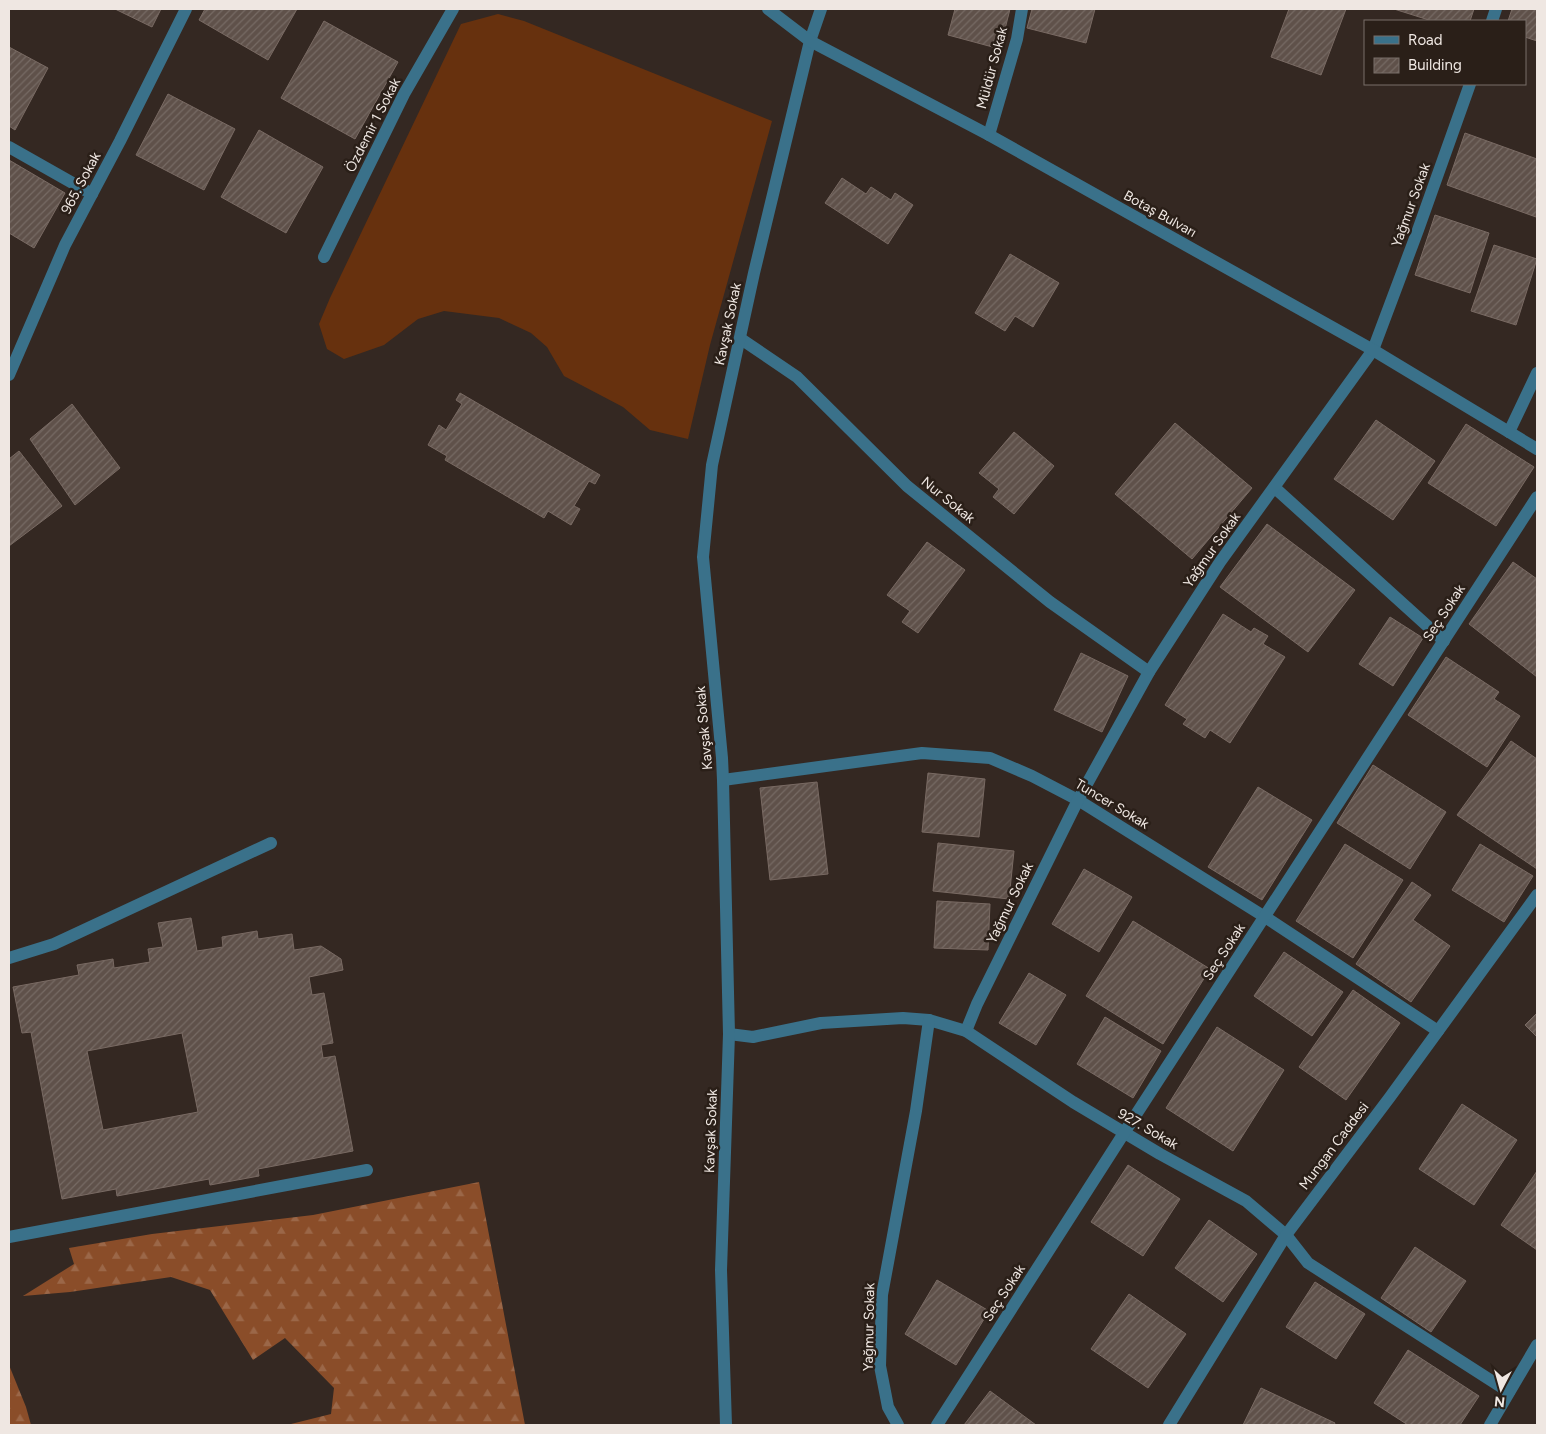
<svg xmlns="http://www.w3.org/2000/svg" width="1546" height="1434" font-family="Figtree,sans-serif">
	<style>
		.forest { fill: url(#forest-firs) }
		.garden { fill: #67310e }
		.building { fill: url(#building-hatch); stroke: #796a63; fill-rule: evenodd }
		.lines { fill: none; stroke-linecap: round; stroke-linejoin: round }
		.service { stroke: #3a718a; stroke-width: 12 }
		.minor { stroke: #3a718a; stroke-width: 12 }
		.tertiary { stroke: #3a718a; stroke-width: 12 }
		.labels { text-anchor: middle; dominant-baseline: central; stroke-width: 5; stroke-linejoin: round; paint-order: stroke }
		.street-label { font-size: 14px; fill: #efe7e2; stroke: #2a1f18 }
	</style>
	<defs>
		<pattern id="forest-firs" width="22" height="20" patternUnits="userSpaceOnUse" patternTransform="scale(1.25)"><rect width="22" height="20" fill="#8a4d29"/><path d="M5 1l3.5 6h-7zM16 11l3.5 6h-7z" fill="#9b6748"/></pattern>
		<pattern id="building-hatch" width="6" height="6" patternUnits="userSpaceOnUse" patternTransform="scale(1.25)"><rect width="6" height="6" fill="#5f514a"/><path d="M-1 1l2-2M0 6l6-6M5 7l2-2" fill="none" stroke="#766a64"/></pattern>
	</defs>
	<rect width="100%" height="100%" fill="#342822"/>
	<g class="forest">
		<polygon points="479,1182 525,1425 287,1425 331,1414 334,1388 285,1338 253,1360 210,1290 171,1277 70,1292 23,1296 74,1264 69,1248 152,1234 313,1215"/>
		<polygon points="9,1365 26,1407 31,1425 9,1425"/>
	</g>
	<polygon class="garden" points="498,14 524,21 772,121 710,345 688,439 650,430 623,407 564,376 547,347 531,333 499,318 444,311 418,319 384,345 344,359 327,349 319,324 330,298 461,24"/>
	<g class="building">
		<polygon points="115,9 161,9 152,27"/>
		<polygon points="205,9 297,9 268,60 199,20"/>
		<polygon points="955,9 1010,9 1000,49 948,35"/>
		<polygon points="1032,9 1095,9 1086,43 1027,28"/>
		<polygon points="1289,9 1346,9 1321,75 1271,57"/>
		<polygon points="1394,9 1474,9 1470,21 1432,21"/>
		<polygon points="1512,9 1537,9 1537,41 1525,37 1525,21 1508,21"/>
		<polygon points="324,21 398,62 355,139 281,98"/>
		<polygon points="9,47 48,68 15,130 9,126"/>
		<polygon points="168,94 235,129 204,190 136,155"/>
		<polygon points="259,130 323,167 286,233 221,197"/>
		<polygon points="1465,133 1537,159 1537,212 1536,217 1447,185"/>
		<polygon points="9,160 65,193 34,248 9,233"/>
		<polygon points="842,178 866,194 871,187 891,200 895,193 913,205 888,244 825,203"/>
		<polygon points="1435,215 1489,233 1470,293 1415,275"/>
		<polygon points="1494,245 1537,259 1516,325 1471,311"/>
		<polygon points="1010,254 1059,283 1033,327 1015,316 1005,331 975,313"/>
		<polygon points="460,393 600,475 595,484 589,481 574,506 580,509 571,525 548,511 544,518 445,460 447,456 428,445 439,425 446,430 462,404 456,400"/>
		<polygon points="72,404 120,468 75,505 30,439"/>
		<polygon points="1376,420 1435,461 1393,520 1334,479"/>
		<polygon points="1175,423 1252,488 1192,559 1115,494"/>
		<polygon points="1466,424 1534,467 1496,526 1428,483"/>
		<polygon points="1014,432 1054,466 1014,514 993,497 999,489 979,473"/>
		<polygon points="19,451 62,506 9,546 9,459"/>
		<polygon points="1267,524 1355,590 1308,652 1220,587"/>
		<polygon points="927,542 965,570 918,633 902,622 910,611 887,595"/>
		<polygon points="1513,562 1537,579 1537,677 1469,624"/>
		<polygon points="1223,614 1251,632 1254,628 1268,636 1263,644 1285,657 1230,743 1210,730 1205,738 1183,724 1187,719 1165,705"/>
		<polygon points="1390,617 1423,638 1393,686 1359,664"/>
		<polygon points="1081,653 1128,676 1102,732 1054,710"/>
		<polygon points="1446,657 1499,692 1494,699 1520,716 1487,767 1408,715"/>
		<polygon points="1511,741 1537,759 1537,869 1457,815"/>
		<polygon points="1373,765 1446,812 1410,869 1337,823"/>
		<polygon points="928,773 985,779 979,837 922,832"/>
		<polygon points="817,782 828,874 770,880 760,788"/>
		<polygon points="1258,787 1312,820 1262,900 1208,867"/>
		<polygon points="938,843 1014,851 1009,899 933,891"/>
		<polygon points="1345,844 1403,880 1353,958 1296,921"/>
		<polygon points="1480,844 1533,876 1504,922 1452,890"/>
		<polygon points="1084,869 1132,897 1099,952 1052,924"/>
		<polygon points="1412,882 1431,895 1413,920 1450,946 1411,1002 1356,964"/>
		<polygon points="937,901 990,904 988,950 934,948"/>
		<path d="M191 918 197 951 223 947 222 937 257 931 258 939 292 934 294 950 321 946 341 959 343 970 309 977 312 995 324 993 333 1043 321 1045 323 1058 335 1056 353 1151 258 1169 259 1176 210 1185 209 1179 117 1196 116 1189 62 1199 31 1032 22 1033 13 987 79 975 77 965 113 959 114 968 150 962 148 949 163 947 158 923ZM182 1033 198 1112 103 1130 87 1051Z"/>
		<polygon points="1133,921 1210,969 1163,1044 1086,996"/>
		<polygon points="1284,952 1343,992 1312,1036 1254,996"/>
		<polygon points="1029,973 1066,995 1036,1045 999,1023"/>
		<polygon points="1353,990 1400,1023 1346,1100 1299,1067"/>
		<polygon points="1537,1013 1537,1037 1525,1025"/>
		<polygon points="1105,1017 1161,1051 1133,1098 1077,1064"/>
		<polygon points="1217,1027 1284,1070 1233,1151 1166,1108"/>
		<polygon points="1462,1104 1517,1140 1474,1205 1419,1169"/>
		<polygon points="1128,1165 1180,1199 1143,1256 1091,1222"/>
		<polygon points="1537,1171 1537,1250 1501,1225"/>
		<polygon points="1209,1220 1257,1254 1223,1302 1175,1268"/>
		<polygon points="1415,1247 1466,1281 1431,1332 1381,1298"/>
		<polygon points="937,1280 989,1311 956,1365 905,1334"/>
		<polygon points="1315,1282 1365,1314 1336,1359 1286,1327"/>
		<polygon points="1129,1294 1186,1334 1148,1388 1091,1349"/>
		<polygon points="1408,1350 1479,1396 1460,1425 1408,1425 1374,1403"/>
		<polygon points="1261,1388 1335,1423 1334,1425 1243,1425"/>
		<polygon points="990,1391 1036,1425 964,1425"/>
	</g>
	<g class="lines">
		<g class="service">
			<polyline points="9,958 54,944 271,843"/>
			<polyline points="9,1237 367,1170"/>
		</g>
		<g class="minor">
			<polyline points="1492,21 1496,9"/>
			<polyline points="989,135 1017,39 1022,9"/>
			<polyline points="9,147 92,194"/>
			<polyline points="324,257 404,94 453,9"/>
			<polyline points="741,339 797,377 907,486 1050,602 1149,672"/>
			<polyline points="9,375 65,245 120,141 186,9"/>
			<polyline points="1509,432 1537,373"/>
			<polyline points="1275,488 1444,641"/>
			<polyline points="723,780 922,753 990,758 1032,776 1078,800 1265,917 1438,1031"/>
			<polyline points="966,1031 977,1004 1078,800 1149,672 1220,562 1373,350 1418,230 1470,84"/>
			<polyline points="729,1034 753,1037 821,1023 903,1018 929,1020 966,1031 1073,1102 1160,1154 1246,1201 1286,1235 1308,1263 1509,1392"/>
			<polyline points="726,1425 721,1270 729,1034 723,780 722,758 703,557 712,465 754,273 810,41 821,9"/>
			<polyline points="898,1425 888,1407 880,1366 882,1295 916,1111 929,1020"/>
			<polyline points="937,1425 1124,1133 1537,497"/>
		</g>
		<g class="tertiary">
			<polyline points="768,9 810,41 989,135 1373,350 1537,449"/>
			<polyline points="1169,1425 1286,1235 1390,1097 1537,895"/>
			<polyline points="1490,1425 1537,1345"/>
		</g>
	</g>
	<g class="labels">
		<g class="street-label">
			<text transform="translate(992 68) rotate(-75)">Müldür Sokak</text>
			<text transform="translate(373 125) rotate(-63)">Özdemir 1 Sokak</text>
			<text transform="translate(81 183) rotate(-62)">965. Sokak</text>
			<text transform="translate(1411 205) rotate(-70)">Yağmur Sokak</text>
			<text transform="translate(1160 214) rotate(29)">Botaş Bulvarı</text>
			<text transform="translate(728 324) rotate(-78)">Kavşak Sokak</text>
			<text transform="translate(948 500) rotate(39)">Nur Sokak</text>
			<text transform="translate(1212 550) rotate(-55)">Yağmur Sokak</text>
			<text transform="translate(1444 613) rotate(-57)">Seç Sokak</text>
			<text transform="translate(704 728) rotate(-95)">Kavşak Sokak</text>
			<text transform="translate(1112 804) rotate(31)">Tuncer Sokak</text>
			<text transform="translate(1010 903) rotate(-64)">Yağmur Sokak</text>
			<text transform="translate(1224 952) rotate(-57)">Seç Sokak</text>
			<text transform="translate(1148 1129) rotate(30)">927. Sokak</text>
			<text transform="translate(711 1131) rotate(-88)">Kavşak Sokak</text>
			<text transform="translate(1334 1146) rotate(-53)">Mungan Caddesi</text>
			<text transform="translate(1004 1293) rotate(-57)">Seç Sokak</text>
			<text transform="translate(869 1327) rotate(-89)">Yağmur Sokak</text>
		</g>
	</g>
	<rect width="1546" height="1434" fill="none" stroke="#efe7e2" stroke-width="20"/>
	<rect x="1364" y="20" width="162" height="65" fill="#2a1f18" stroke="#796f69"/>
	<rect x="1374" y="36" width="25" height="8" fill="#3a718a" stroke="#796f69"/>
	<text x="1408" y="45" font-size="15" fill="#efe7e2">Road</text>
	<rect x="1374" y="58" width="25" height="15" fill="url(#building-hatch)" stroke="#796f69"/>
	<text x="1408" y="70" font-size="15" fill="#efe7e2">Building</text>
	<g transform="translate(1501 1389) rotate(186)" stroke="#2a1f18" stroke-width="4" paint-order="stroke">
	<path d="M0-4L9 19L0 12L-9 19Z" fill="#efe7e2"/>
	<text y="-8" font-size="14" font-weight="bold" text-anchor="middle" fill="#efe7e2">N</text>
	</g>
</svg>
